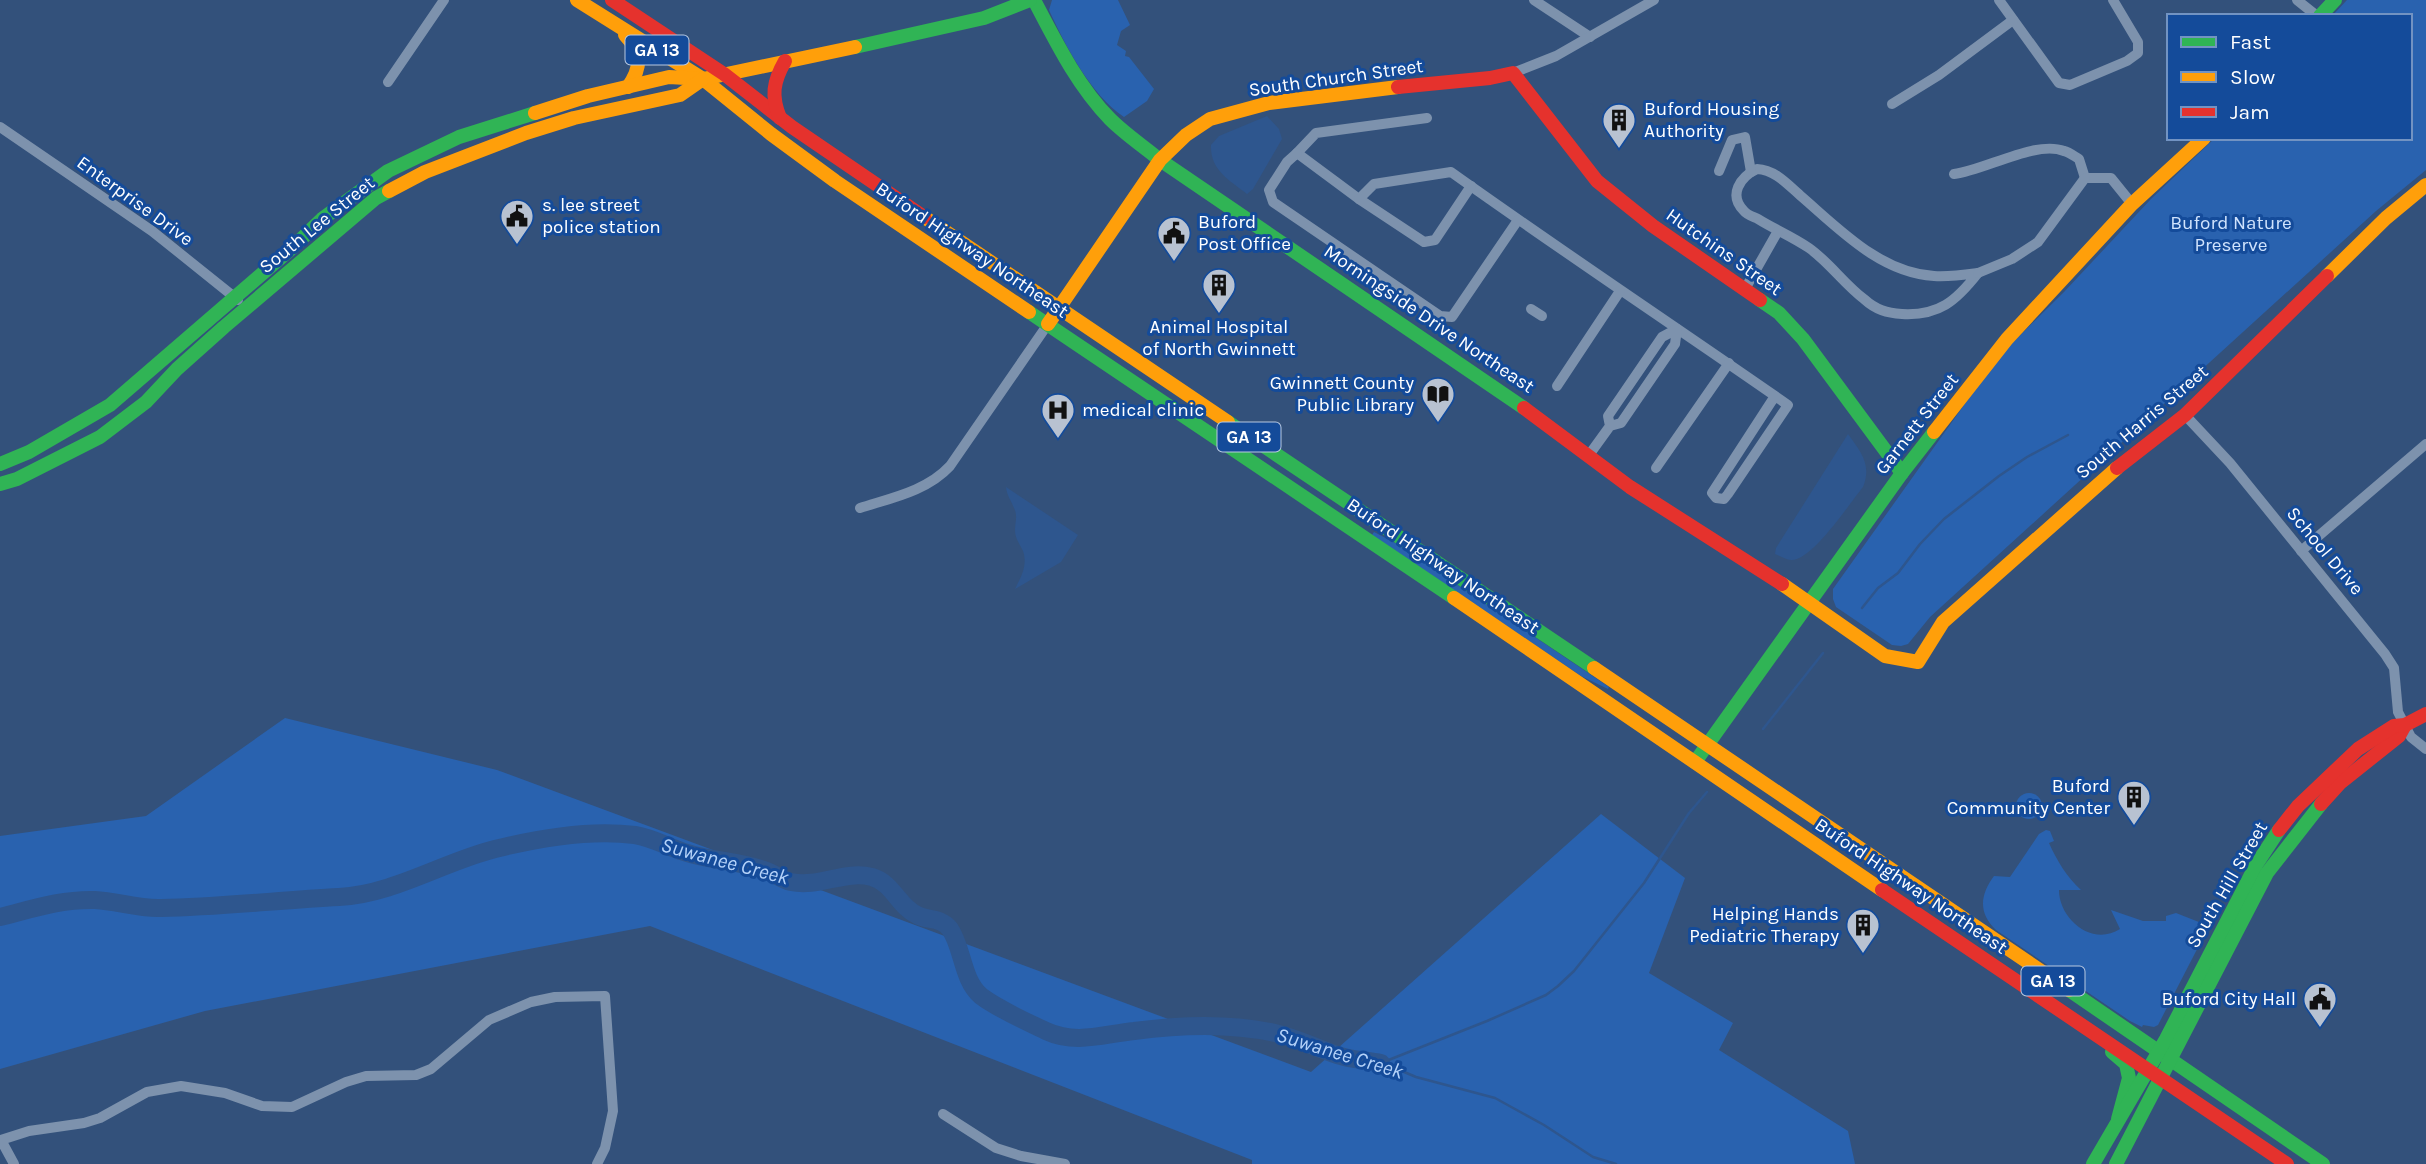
<svg xmlns="http://www.w3.org/2000/svg" width="2426" height="1164" font-family="Karla,sans-serif">
	<style>
		.green { fill: #2962af }
		.water { fill: #2e568e }
		.lines { fill: none; stroke-linecap: round; stroke-linejoin: round }
		.stream { stroke: #2e568e; stroke-width: 2.5 }
		.river { stroke: #2e568e; stroke-width: 18 }
		.street { stroke: #7d92ad; stroke-width: 10 }
		.fast { stroke: #30b455; stroke-width: 14 }
		.slow { stroke: #ff9f0a; stroke-width: 14 }
		.jam { stroke: #e5322d; stroke-width: 14 }
		.labels { text-anchor: middle; dominant-baseline: central; stroke-width: 6; stroke-linejoin: round; paint-order: stroke }
		.shield { fill: #144b9a; stroke: #b8c9e1; stroke-width: 2 }
		.shield-label { font-size: 18px; font-weight: bold; fill: #fff }
		.street-label { font-size: 19px; fill: #fff; stroke: #144b9a }
		.poi-label { font-size: 19px; fill: #fff; stroke: #144b9a; text-anchor: start }
		.park-label { font-size: 19px; fill: #d0e3fd; stroke: #144b9a }
		.water-label { font-size: 21px; font-style: italic; fill: #b4d2f9; stroke: #144b9a }
	</style>
	<rect width="100%" height="100%" fill="#33517b"/>
	<g class="green">
		<path d="M1052 0H1118L1130 25 1121 31 1117 45 1126 51 1125 56 1129 57 1154 89 1147 101 1124 117C1091 95 1065 45 1049 10Z"/>
		<polygon points="2347,0 2426,0 2426,170 2376,211 1930,617 1908,644 1901,646 1892,645 1836,607 1833,599 1833,589 1999,356 2064,292 2151,199 2215,138 2410,138 2410,16 2332,16"/>
		<polygon points="1374,532 1397,544 1609,687 1608,689 1581,676 1372,535"/>
		<polygon points="285,718 497,770 1311,1072 1601,814 1685,878 1649,973 1733,1023 1719,1050 1848,1131 1855,1164 1252,1164 1252,1160 650,926 205,1011 0,1069 0,836 146,816"/>
		<circle cx="2029" cy="806" r="13"/>
		<path d="M2046 830 2050 831 2054 841 2049 843C2057 861 2067 877 2081 890H2059C2059 919 2092 947 2120 929L2111 910 2143 921H2166V916L2176 913 2209 926 2158 1025 2154 1027 2143 1025 2142 1027 2130 1021 1996 930C1978 913 1980 895 1994 876L2010 877 2039 834Z"/>
	</g>
	<g class="water">
		<path d="M1267 116 1279 129 1282 139 1253 189 1247 194C1229 180 1210 170 1211 145L1219 136Z"/>
		<path d="M1848 434C1861 452 1872 465 1863 487 1849 504 1812 561 1791 560 1786 560 1780 556 1775 554L1776 548Z"/>
		<path d="M1006 487 1078 535 1061 562 1015 589C1021 577 1028 565 1023 551 1020 544 1015 539 1015 530 1015 522 1018 516 1014 508 1011 500 1007 496 1006 487Z"/>
	</g>
	<g class="lines">
		<g class="stream">
			<polyline points="1862,608 1878,588 1898,573 1920,544 1944,519 1999,476 2027,457 2068,435"/>
			<polyline points="1763,729 1823,653"/>
			<polyline points="1381,1063 1487,1021 1546,995 1558,986 1574,971 1644,883 1689,813 1707,792"/>
			<polyline points="1383,1063 1416,1077 1495,1098 1544,1125 1593,1157 1616,1164"/>
		</g>
		<path class="river" d="M0 917C32 909 61 899 95 900 117 901 138 909 161 908 220 907 280 900 339 897 394 894 443 862 495 849 539 838 590 829 635 835 653 838 668 847 684 852 710 861 739 861 764 870 774 873 782 880 791 882 819 888 844 870 872 877 893 883 898 906 917 915 928 921 941 917 950 929 963 948 962 980 981 996 998 1009 1027 1022 1046 1031 1076 1045 1104 1034 1134 1031 1179 1025 1230 1023 1275 1033 1297 1038 1316 1048 1337 1055 1351 1060 1367 1060 1381 1063"/>
		<g class="street">
			<polyline points="1534,0 1590,37"/>
			<polyline points="1999,0 2059,83 2070,85 2127,61 2138,53 2138,42 2113,0"/>
			<polyline points="2297,0 2317,16"/>
			<polyline points="1513,73 1556,56 1654,0"/>
			<polyline points="388,82 444,0"/>
			<polyline points="1892,104 1939,75 2013,20"/>
			<path d="M1427 118 1316 133 1297 153 1359 199 1374 184 1451 172C1563 252 1676 327 1788 405L1728 494 1724 499 1716 498 1712 493 1775 396"/>
			<polyline points="0,127 152,231 238,300"/>
			<polyline points="1297,153 1287,162 1269,190 1273,202 1440,316 1452,317 1518,220"/>
			<path d="M1757 169C1776 170 1788 185 1802 197 1840 230 1881 273 1934 276 1949 277 1963 275 1978 273 1956 301 1939 316 1902 314 1887 313 1876 310 1864 299 1844 284 1830 263 1809 248 1793 237 1774 229 1758 219 1754 217 1747 215 1744 211 1728 195 1740 177 1757 169Z"/>
			<polyline points="1719,171 1732,140 1745,137 1751,172"/>
			<path d="M1954 174C1985 170 2036 140 2064 151 2069 152 2074 156 2079 159L2085 178H2111L2132 204"/>
			<polyline points="1359,199 1424,242 1435,240 1471,186"/>
			<polyline points="1978,273 2012,259 2038,242 2085,178"/>
			<polyline points="1745,289 1778,231"/>
			<polyline points="1531,309 1542,316"/>
			<polyline points="1557,386 1620,291"/>
			<polyline points="2185,415 2230,463 2385,654 2394,668 2398,712 2411,737 2426,749"/>
			<polyline points="1589,455 1610,426 1621,423 1675,344 1677,329 1662,337 1608,416 1610,426"/>
			<polyline points="1656,468 1729,363"/>
			<path d="M860 508C891 498 927 491 950 466L1048 324"/>
			<polyline points="2301,551 2426,444"/>
			<polyline points="943,1114 996,1148 1021,1156 1065,1164"/>
			<polyline points="14,1164 1,1140 29,1131 84,1123 100,1118 147,1092 181,1086 225,1093 262,1106 292,1107 346,1082 366,1076 416,1075 431,1069 489,1020 531,1002 555,997 605,996 613,1111 605,1148 597,1164"/>
		</g>
		<g class="fast">
			<path d="M1034 0C1056 42 1077 85 1110 119 1125 134 1143 146 1160 160L1524 408"/>
			<polyline points="2320,16 2335,0"/>
			<polyline points="855,47 984,18 1030,0"/>
			<polyline points="1760,300 1779,313 1803,339 1902,473"/>
			<polyline points="1029,312 1454,598"/>
			<polyline points="1228,422 1594,668"/>
			<polyline points="0,464 29,452 110,405 292,248 322,219 388,171 459,137 535,113"/>
			<polyline points="0,484 17,479 100,437 146,402 177,369 224,327 376,198 389,191"/>
			<polyline points="1695,762 1902,473 1934,432"/>
			<polyline points="2069,990 2323,1164"/>
			<polyline points="2112,1052 2126,1064 2129,1078 2118,1119"/>
			<polyline points="2093,1164 2166,1039 2256,865 2279,830"/>
			<polyline points="2116,1164 2267,873 2321,804"/>
		</g>
		<g class="slow">
			<polyline points="577,0 703,79 771,134 835,181 1029,312"/>
			<path d="M625 35C642 53 642 67 628 87"/>
			<polyline points="535,113 588,96 669,77 703,79 855,47"/>
			<polyline points="389,191 425,172 526,133 574,118 680,95 703,79"/>
			<polyline points="924,217 1228,422"/>
			<polyline points="2327,276 2386,218 2426,185"/>
			<polyline points="1048,324 1160,160 1186,135 1210,119 1269,103 1398,87"/>
			<polyline points="1934,432 2007,339 2132,204 2204,138"/>
			<polyline points="1782,584 1885,656 1918,662 1943,622 2117,468"/>
			<polyline points="1454,598 1882,890"/>
			<polyline points="1594,668 2069,990"/>
		</g>
		<g class="jam">
			<polyline points="612,0 724,74 792,127 924,217"/>
			<polyline points="1398,87 1490,78 1513,73 1597,181 1653,226 1760,300"/>
			<path d="M780 118C771 96 773 82 785 61"/>
			<polyline points="1524,408 1630,487 1782,584"/>
			<polyline points="2117,468 2185,415 2327,276"/>
			<polyline points="2321,804 2340,783 2399,736 2405,725"/>
			<polyline points="2279,830 2298,806 2358,749 2394,726 2405,725 2426,714"/>
			<polyline points="1882,890 2287,1164"/>
		</g>
	</g>
	<defs>
		<symbol id="building-pin" viewBox="-11 -11 22 30"><path d="M0 17L-7.5 6A9.5 9.5 0 1 1 7.5 6Z" fill="#b8c2d1" stroke="#144b9a"/><path d="M-4-6H4V6H1V3H-1V6H-4ZM-2.5-4.3h1.7v1.8h-1.7ZM.8-4.3h1.7v1.8H.8ZM-2.5-1h1.7V.8h-1.7ZM.8-1h1.7V.8H.8Z" fill="#111"/></symbol>
		<symbol id="civic-pin" viewBox="-11 -11 22 30"><path d="M0 17L-7.5 6A9.5 9.5 0 1 1 7.5 6Z" fill="#b8c2d1" stroke="#144b9a"/><path d="M-.6-6.5H3V-4.5H.6V-3L4-1V1h2V6H-6V1h2V-1L-.6-3ZM-1.2 2.5V6h2.4V2.5Z" fill="#111"/></symbol>
		<symbol id="library-pin" viewBox="-11 -11 22 30"><path d="M0 17L-7.5 6A9.5 9.5 0 1 1 7.5 6Z" fill="#b8c2d1" stroke="#144b9a"/><path d="M-6-4Q-3-5.5-.7-3.5V5Q-3 3-6 4ZM6-4Q3-5.5 .7-3.5V5Q3 3 6 4Z" fill="#111"/></symbol>
		<symbol id="hospital-pin" viewBox="-11 -11 22 30"><path d="M0 17L-7.5 6A9.5 9.5 0 1 1 7.5 6Z" fill="#b8c2d1" stroke="#144b9a"/><path d="M-5-5h3v3.5h4V-5h3V5h-3V1.5h-4V5h-3Z" fill="#111"/></symbol>
	</defs>
	<g fill-rule="evenodd">
		<use href="#building-pin" x="1600" y="101" width="38" height="52"/>
		<use href="#civic-pin" x="498" y="197" width="38" height="52"/>
		<use href="#civic-pin" x="1155" y="214" width="38" height="52"/>
		<use href="#building-pin" x="1200" y="266" width="38" height="52"/>
		<use href="#library-pin" x="1419" y="375" width="38" height="52"/>
		<use href="#hospital-pin" x="1039" y="391" width="38" height="52"/>
		<use href="#building-pin" x="2115" y="778" width="38" height="52"/>
		<use href="#building-pin" x="1844" y="906" width="38" height="52"/>
		<use href="#civic-pin" x="2301" y="980" width="38" height="52"/>
	</g>
	<g class="labels">
		<g class="shield">
			<rect x="625.5" y="35.5" width="63" height="29" rx="5"/>
			<rect x="1217.5" y="422.5" width="63" height="29" rx="5"/>
			<rect x="2021.5" y="966.5" width="63" height="29" rx="5"/>
		</g>
		<g class="shield-label">
			<text x="657" y="50">GA 13</text>
			<text x="1249" y="437">GA 13</text>
			<text x="2053" y="981">GA 13</text>
		</g>
		<g class="street-label">
			<text transform="translate(1336 78) rotate(-8)">South Church Street</text>
			<text transform="translate(135 201) rotate(36)">Enterprise Drive</text>
			<text transform="translate(317 225) rotate(-39)">South Lee Street</text>
			<text transform="translate(972 250) rotate(34)">Buford Highway Northeast</text>
			<text transform="translate(1724 252) rotate(35)">Hutchins Street</text>
			<text transform="translate(1429 319) rotate(34)">Morningside Drive Northeast</text>
			<text transform="translate(2142 422) rotate(-40)">South Harris Street</text>
			<text transform="translate(1917 424) rotate(-52)">Garnett Street</text>
			<text transform="translate(2325 551) rotate(50)">School Drive</text>
			<text transform="translate(1443 566) rotate(34)">Buford Highway Northeast</text>
			<text transform="translate(2227 885) rotate(-60)">South Hill Street</text>
			<text transform="translate(1911 886) rotate(34)">Buford Highway Northeast</text>
		</g>
		<g class="poi-label">
			<text x="1644" y="109">Buford Housing<tspan x="1644" dy="22">Authority</tspan></text>
			<text x="542" y="205">s. lee street<tspan x="542" dy="22">police station</tspan></text>
			<text x="1198" y="222">Buford<tspan x="1198" dy="22">Post Office</tspan></text>
			<text x="1219" y="327" text-anchor="middle">Animal Hospital<tspan x="1219" dy="22">of North Gwinnett</tspan></text>
			<text x="1414" y="383" text-anchor="end">Gwinnett County<tspan x="1414" dy="22">Public Library</tspan></text>
			<text x="1082" y="410">medical clinic</text>
			<text x="2110" y="786" text-anchor="end">Buford<tspan x="2110" dy="22">Community Center</tspan></text>
			<text x="1839" y="914" text-anchor="end">Helping Hands<tspan x="1839" dy="22">Pediatric Therapy</tspan></text>
			<text x="2296" y="999" text-anchor="end">Buford City Hall</text>
		</g>
		<g class="park-label">
			<text x="2231" y="223">Buford Nature<tspan x="2231" dy="22">Preserve</tspan></text>
		</g>
		<g class="water-label">
			<text transform="translate(725 861) rotate(15)">Suwanee Creek</text>
			<text transform="translate(1340 1053) rotate(17)">Suwanee Creek</text>
		</g>
	</g>
	<rect x="2167" y="14" width="245" height="126" fill="#144b9a" stroke="#7293c2" stroke-width="2"/>
	<rect x="2181" y="37" width="35" height="10" fill="#30b455" stroke="#7293c2" stroke-width="2"/>
	<text x="2230" y="49" font-size="21" fill="#ffffff">Fast</text>
	<rect x="2181" y="72" width="35" height="10" fill="#ff9f0a" stroke="#7293c2" stroke-width="2"/>
	<text x="2230" y="84" font-size="21" fill="#ffffff">Slow</text>
	<rect x="2181" y="107" width="35" height="10" fill="#e5322d" stroke="#7293c2" stroke-width="2"/>
	<text x="2230" y="119" font-size="21" fill="#ffffff">Jam</text>
</svg>
